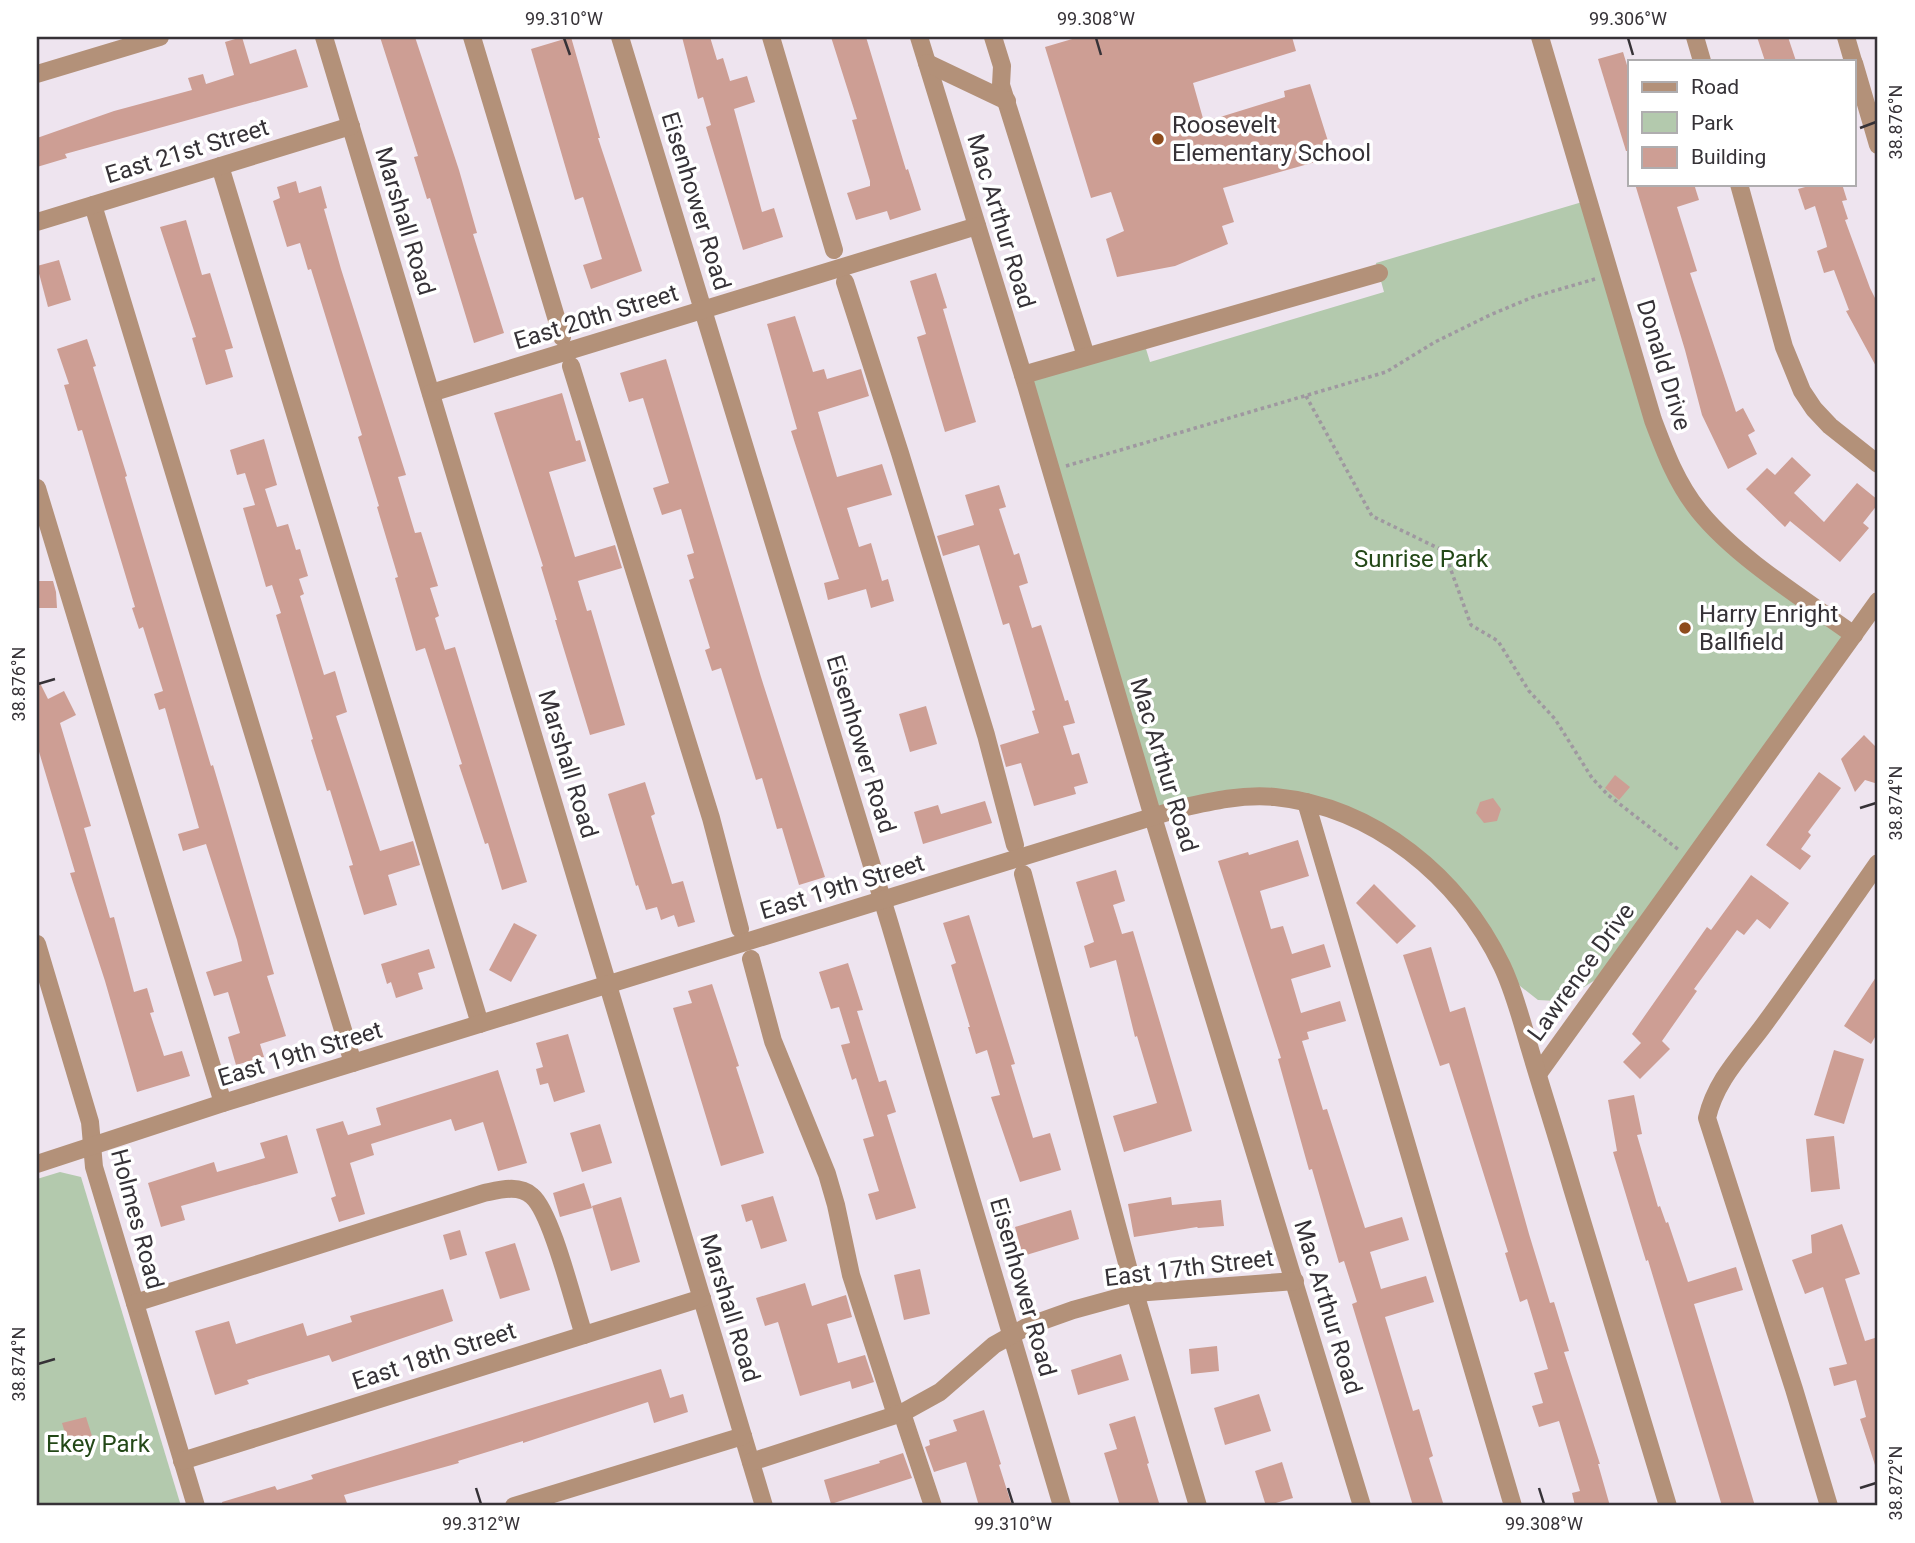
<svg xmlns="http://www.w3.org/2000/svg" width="1915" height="1543" font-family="Roboto,sans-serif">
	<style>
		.green { fill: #b3c9ad }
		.building { fill: #cd9e94 }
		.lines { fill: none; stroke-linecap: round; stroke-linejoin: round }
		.path { stroke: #9f98a0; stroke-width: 3.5; stroke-dasharray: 3.5 3.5; stroke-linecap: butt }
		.minor { stroke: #b39179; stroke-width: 18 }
		.ticks { fill: none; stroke: #363237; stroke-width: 2.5 }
		.poi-dot { fill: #8e4b1c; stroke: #fff; stroke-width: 2.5 }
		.labels { text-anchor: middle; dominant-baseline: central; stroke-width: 7; stroke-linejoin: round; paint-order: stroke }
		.poi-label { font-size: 24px; fill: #363237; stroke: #fff; text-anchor: start }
		.street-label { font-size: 24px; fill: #363237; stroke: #fff }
		.park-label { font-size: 24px; fill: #234817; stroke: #fff }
		.neatline { fill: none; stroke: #363237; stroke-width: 2.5 }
		.ticks-label { font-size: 18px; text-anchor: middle; fill: #363237 }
	</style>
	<rect width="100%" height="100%" fill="#eee4ef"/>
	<g class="green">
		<polygon points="1589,200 1653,420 1699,511 1854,635 1595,980 1567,998 1556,1001 1538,1000 1520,986 1465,907 1370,825 1274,797 1153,817 1023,375 1143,339 1150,362 1384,292 1376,263"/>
		<polygon points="60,1172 81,1177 181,1506 37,1506 37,1179"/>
	</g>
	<g class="building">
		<polygon points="242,37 250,64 296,49 308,87 65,154 67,158 37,167 37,138 114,111 192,90 188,78 203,74 206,84 234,75 225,42"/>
		<polygon points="380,37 415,37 459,170 477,233 473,234 504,333 474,343 430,198 427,199 414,157 418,156"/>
		<polygon points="571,37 600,138 598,138 642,271 591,289 583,265 602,259 583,197 575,200 531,49"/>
		<polygon points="682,37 710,37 717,60 723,58 730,81 747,76 755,102 734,109 762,212 774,208 783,237 743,250 706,127 711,125 703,97 698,99"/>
		<polygon points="831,37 866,37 906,170 908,169 921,210 890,220 887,211 856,220 847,193 870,186 870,181 852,120 857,119"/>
		<polygon points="1079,37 1292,37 1296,51 1193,83 1204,122 1285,97 1284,91 1310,84 1333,157 1223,188 1234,222 1222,226 1228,244 1175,266 1117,277 1106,239 1124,231 1111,192 1091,198 1045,47"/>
		<polygon points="1757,37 1788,37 1796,61 1765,61"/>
		<polygon points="1623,52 1630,75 1630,151 1626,151 1598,59"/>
		<polygon points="296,181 299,193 321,186 327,208 324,209 341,269 406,475 398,477 415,533 421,532 438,586 430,588 439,616 435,618 445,650 455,647 527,882 502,890 488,843 485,844 470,798 459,765 462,764 425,648 416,651 395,578 398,577 377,507 379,506 358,437 362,435 311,269 308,270 300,243 287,247 273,201 280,198 277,187"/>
		<polygon points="1635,184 1694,184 1699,200 1677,207 1697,271 1690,273 1736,412 1743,408 1755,431 1748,435 1757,454 1728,469 1702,415 1685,350"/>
		<polygon points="1816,184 1842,184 1847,200 1842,201 1848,219 1845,220 1870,288 1878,304 1878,370 1846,311 1849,310 1834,270 1824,273 1817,251 1827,247 1826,242 1815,206 1805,210 1798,189"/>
		<polygon points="186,220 202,275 210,273 233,348 225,350 233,377 206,385 192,338 196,337 160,227"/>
		<polygon points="59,260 71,300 48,307 37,266"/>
		<polygon points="936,273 947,308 943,309 976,422 945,432 917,337 926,334 910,281"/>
		<polygon points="795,316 813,372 824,369 827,379 861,369 869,396 818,412 837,477 882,464 892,495 847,508 859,547 871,543 882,581 888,579 894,601 871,608 866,589 828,600 824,583 839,579 791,431 797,429 767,324"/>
		<polygon points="87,339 96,366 93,367 127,476 125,477 211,766 213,765 226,809 274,974 267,976 286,1036 260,1044 264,1057 236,1065 228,1037 240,1033 228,992 214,996 206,972 242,961 237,940 206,844 183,851 178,834 199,828 165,708 159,710 154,694 163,691 143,627 139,629 132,608 135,607 102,497 82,430 78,431 64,385 69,384 57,349"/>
		<polygon points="666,359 761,677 825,877 799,885 782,828 777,829 762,778 756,780 721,668 712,671 705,650 710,648 689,580 694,578 687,555 694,553 681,509 662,515 653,488 669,483 643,398 629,402 620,373"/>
		<polygon points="562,393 576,441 580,440 586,461 549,472 575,557 615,545 622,568 578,581 587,611 591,610 625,725 590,735 555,620 557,620 541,567 543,566 494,413"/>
		<polygon points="264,439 277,485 265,489 277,527 288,524 296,550 300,549 308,576 299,579 304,594 300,596 324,675 335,671 347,712 336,716 380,851 413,841 420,865 388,875 397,905 364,915 349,866 353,865 330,790 327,791 311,740 313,739 276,615 281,613 272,585 266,587 243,508 255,505 245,473 237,475 230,450"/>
		<polygon points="1792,457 1811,475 1794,493 1824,522 1857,483 1878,500 1878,504 1863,523 1869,528 1840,562 1790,521 1785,527 1746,489 1767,468 1775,475"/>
		<polygon points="999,485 1006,507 999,509 1014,555 1019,553 1028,583 1019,586 1032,628 1041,625 1065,701 1068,700 1075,723 1063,726 1072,755 1079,753 1088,783 1074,787 1076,794 1034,806 1021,763 1006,767 1000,745 1039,733 1032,711 1035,710 1009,623 1003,625 979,545 943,556 937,536 974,525 965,495"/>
		<polygon points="37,581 53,581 56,592 57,608 37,608"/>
		<polygon points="37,677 48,699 64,691 76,715 60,723 91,826 84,828 110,918 114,917 134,992 147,988 154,1012 150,1013 164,1056 182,1051 190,1076 137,1092 105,981 70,873 75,872 37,745"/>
		<polygon points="926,706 937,744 910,752 899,714"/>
		<polygon points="1864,735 1878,749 1878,784 1865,780 1855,792 1841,759"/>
		<polygon points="1819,772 1841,788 1808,832 1811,835 1801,849 1811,856 1800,870 1766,845"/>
		<polygon points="1615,775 1630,787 1619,800 1605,788"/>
		<polygon points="645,782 655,814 651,816 672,884 683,881 695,922 678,927 674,915 661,920 657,907 646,910 638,885 636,886 608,794"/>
		<polygon points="1493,798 1501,809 1497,821 1484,823 1476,813 1480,802"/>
		<polygon points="985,801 992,823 923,844 914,812 938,805 941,814"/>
		<polygon points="1298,840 1309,876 1260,891 1271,929 1283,926 1292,954 1324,944 1331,967 1291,979 1301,1013 1340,1001 1346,1021 1307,1032 1309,1039 1302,1041 1323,1110 1327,1109 1365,1228 1402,1217 1409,1240 1370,1252 1381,1289 1426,1276 1434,1302 1385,1317 1413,1411 1419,1409 1433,1456 1429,1458 1444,1506 1413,1506 1352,1304 1357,1302 1344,1261 1339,1263 1312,1169 1309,1170 1278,1059 1281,1058 1218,861 1248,852 1249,855"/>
		<polygon points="1116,870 1125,901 1113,905 1122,934 1133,931 1192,1131 1124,1152 1113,1116 1157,1103 1137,1036 1135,1037 1116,960 1090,968 1084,946 1094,942 1076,882"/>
		<polygon points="1751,875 1789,903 1770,929 1757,919 1744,935 1737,930 1694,989 1697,991 1662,1041 1670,1049 1640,1079 1623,1062 1641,1043 1632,1034 1707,927 1711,930"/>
		<polygon points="1374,884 1416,926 1397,944 1356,903"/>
		<polygon points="969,915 1015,1064 1011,1065 1033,1138 1050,1133 1061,1170 1020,1182 991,1097 1000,1095 987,1050 976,1054 968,1027 970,1027 951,965 956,963 943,923"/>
		<polygon points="514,923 537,935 511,982 489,970"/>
		<polygon points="1431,947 1450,1012 1465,1007 1529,1234 1550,1303 1554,1302 1569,1351 1564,1352 1600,1464 1598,1464 1610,1506 1575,1506 1572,1493 1580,1491 1559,1421 1539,1427 1532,1406 1543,1403 1534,1373 1548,1369 1527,1299 1520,1302 1505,1253 1508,1252 1449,1063 1440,1066 1403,955"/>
		<polygon points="429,949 435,968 418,973 423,989 396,998 391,982 387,984 381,964"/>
		<polygon points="848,963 863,1010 857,1011 879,1082 886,1080 896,1112 887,1115 916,1208 876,1220 868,1194 879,1191 863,1139 874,1136 856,1078 852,1080 841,1045 850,1043 839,1007 831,1009 819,972"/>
		<polygon points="1878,974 1878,1032 1871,1044 1844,1026"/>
		<polygon points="712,984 739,1066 736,1067 764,1153 721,1166 673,1008 692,1003 688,991"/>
		<polygon points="568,1034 585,1092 554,1102 548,1083 540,1085 536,1069 543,1067 536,1043"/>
		<polygon points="1834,1050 1864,1059 1844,1124 1814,1115"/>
		<polygon points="498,1070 527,1163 498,1171 483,1122 455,1131 451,1119 371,1144 374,1155 350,1163 365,1214 339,1222 331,1198 336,1196 316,1129 343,1121 348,1135 381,1125 376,1108"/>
		<polygon points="1634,1095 1642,1134 1637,1135 1658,1207 1660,1206 1666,1223 1668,1222 1688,1282 1736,1267 1743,1290 1694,1304 1755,1506 1722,1506 1648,1260 1646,1261 1632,1215 1613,1152 1617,1151 1608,1100"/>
		<polygon points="600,1124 612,1163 582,1172 570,1133"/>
		<polygon points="287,1135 298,1173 181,1206 185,1220 161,1227 148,1183 214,1162 217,1172 265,1158 260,1143"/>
		<polygon points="1834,1136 1840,1189 1811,1192 1806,1139"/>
		<polygon points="584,1183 592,1208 560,1217 553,1193"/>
		<polygon points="773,1196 787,1241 761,1249 752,1220 746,1222 741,1205"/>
		<polygon points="621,1197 640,1262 611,1271 592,1206"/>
		<polygon points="1171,1197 1172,1205 1221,1200 1224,1226 1198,1228 1197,1227 1134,1237 1128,1204"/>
		<polygon points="1071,1210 1079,1239 1023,1256 1015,1227"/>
		<polygon points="1842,1224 1860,1274 1845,1279 1865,1341 1878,1337 1878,1465 1875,1465 1860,1419 1866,1417 1856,1380 1834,1386 1829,1368 1847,1364 1823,1287 1805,1294 1792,1260 1812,1253 1811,1235"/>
		<polygon points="460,1230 467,1255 450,1260 443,1235"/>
		<polygon points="515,1243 530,1290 500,1299 485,1252"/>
		<polygon points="920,1269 930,1314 904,1320 894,1275"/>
		<polygon points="805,1283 812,1306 846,1295 852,1317 827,1324 838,1363 865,1355 874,1382 852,1389 850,1381 800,1396 778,1322 765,1326 756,1298"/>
		<polygon points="443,1289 453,1321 332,1362 329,1355 247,1380 249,1384 215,1395 195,1331 229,1321 236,1344 303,1323 307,1336 352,1322 350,1316"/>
		<polygon points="1217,1346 1219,1371 1191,1374 1189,1349"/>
		<polygon points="1121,1354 1129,1380 1078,1395 1071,1370"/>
		<polygon points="661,1369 670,1398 683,1394 688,1412 654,1423 648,1402 523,1443 523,1441 458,1461 459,1463 344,1495 348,1506 223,1506 222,1502 275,1486 277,1490 313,1479 311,1475"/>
		<polygon points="1259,1394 1271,1431 1225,1445 1214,1408"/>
		<polygon points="984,1410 1001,1464 999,1465 1012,1506 979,1506 966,1462 934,1472 925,1447 930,1445 929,1440 957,1431 953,1420"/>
		<polygon points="1135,1416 1149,1463 1147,1464 1160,1506 1120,1506 1104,1453 1117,1449 1109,1424"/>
		<polygon points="86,1417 92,1436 68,1443 62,1423"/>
		<polygon points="903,1453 912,1478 831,1504 824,1480 880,1463 879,1461"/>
		<polygon points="1282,1462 1293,1498 1266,1506 1255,1471"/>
	</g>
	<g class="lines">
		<g class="path">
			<polyline points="1306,396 1372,516 1444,551 1471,625 1498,641 1529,691 1555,719 1592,778 1608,795 1679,850"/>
			<polyline points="1066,466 1386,372 1435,342 1490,315 1533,297 1595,279"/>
		</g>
		<g class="minor">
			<polyline points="324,37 764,1506"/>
			<polyline points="472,37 562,337"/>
			<polyline points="620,37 890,925 1062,1506"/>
			<polyline points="771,37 834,250"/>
			<polyline points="919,37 1023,375 1153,817 1362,1506"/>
			<polyline points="993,37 1002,66 1001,85 1086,356"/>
			<path d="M1540 37 1653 420C1665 452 1677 484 1699 511 1737 558 1804 599 1854 635"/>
			<polyline points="1695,37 1702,61"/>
			<polyline points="1846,37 1853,61"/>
			<polyline points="927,63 1007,101"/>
			<polyline points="1854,63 1878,145"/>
			<polyline points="37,74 160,37"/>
			<polyline points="220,166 480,1024"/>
			<polyline points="1739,184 1784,347 1802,391 1814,409 1830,426 1878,464"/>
			<polyline points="93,205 353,1063"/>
			<polyline points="37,222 351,126"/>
			<polyline points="845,282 900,453 986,735 1015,845"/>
			<polyline points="571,366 711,818 740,929"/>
			<polyline points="1023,375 1379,273"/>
			<polyline points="431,393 977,226"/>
			<polyline points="37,488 223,1103"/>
			<polyline points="1306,802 1513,1506"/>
			<polyline points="1023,874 1135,1293 1198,1506"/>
			<polyline points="37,944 90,1122 94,1167 196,1506"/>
			<polyline points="751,959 773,1041 827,1174 836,1205 851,1275 896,1415"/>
			<polyline points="1538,1074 1878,601"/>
			<path d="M37 1164 223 1103 1181 808C1212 801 1243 794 1275 797 1375 807 1459 877 1502 966 1514 991 1521 1019 1529 1046 1543 1093 1558 1140 1572 1188 1604 1294 1636 1400 1668 1506"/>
			<path d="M135 1303 484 1193C499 1190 519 1184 532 1196 552 1213 574 1306 584 1335"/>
			<polyline points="902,1413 933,1506"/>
			<polyline points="182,1461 702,1298"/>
			<polyline points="751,1462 902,1413 940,1392 994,1345 1028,1326 1073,1310 1135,1293 1295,1281"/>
			<polyline points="514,1506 743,1436"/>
			<path d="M1829 1506 1794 1389 1707 1118C1716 1079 1743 1054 1766 1022 1804 970 1841 916 1878 863"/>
		</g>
	</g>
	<path class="ticks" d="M564 38 570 55M1096 38 1101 55M1628 38 1633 55M1860 128 1876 122M38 684 55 679M1860 808 1876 803M38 1364 55 1359M476 1488 481 1504M1008 1488 1013 1504M1539 1488 1544 1504M1860 1488 1876 1483"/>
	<g class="poi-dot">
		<circle cx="1158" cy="139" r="7"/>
		<circle cx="1685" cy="628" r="7"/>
	</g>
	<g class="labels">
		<g class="poi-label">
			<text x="1172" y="125">Roosevelt<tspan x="1172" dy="28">Elementary School</tspan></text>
			<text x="1699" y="614">Harry Enright<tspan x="1699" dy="28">Ballfield</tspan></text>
		</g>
		<g class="street-label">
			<text transform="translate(187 151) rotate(-17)">East 21st Street</text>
			<text transform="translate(696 201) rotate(73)">Eisenhower Road</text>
			<text transform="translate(405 221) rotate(73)">Marshall Road</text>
			<text transform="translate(1001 221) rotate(73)">Mac Arthur Road</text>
			<text transform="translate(596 317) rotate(-17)">East 20th Street</text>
			<text transform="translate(1664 365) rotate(73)">Donald Drive</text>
			<text transform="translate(861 744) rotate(73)">Eisenhower Road</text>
			<text transform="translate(568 764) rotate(73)">Marshall Road</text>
			<text transform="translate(1164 765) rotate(73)">Mac Arthur Road</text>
			<text transform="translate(842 887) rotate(-17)">East 19th Street</text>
			<text transform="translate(1581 972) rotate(-54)">Lawrence Drive</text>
			<text transform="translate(300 1054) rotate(-17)">East 19th Street</text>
			<text transform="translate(137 1219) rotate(75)">Holmes Road</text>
			<text transform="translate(1189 1268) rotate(-7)">East 17th Street</text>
			<text transform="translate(1023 1287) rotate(74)">Eisenhower Road</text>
			<text transform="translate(1328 1307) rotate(73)">Mac Arthur Road</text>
			<text transform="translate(730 1308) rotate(73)">Marshall Road</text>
			<text transform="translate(434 1356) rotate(-18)">East 18th Street</text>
		</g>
		<g class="park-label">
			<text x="1421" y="559">Sunrise Park</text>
			<text x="98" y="1444">Ekey Park</text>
		</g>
	</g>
	<rect width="1915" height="1543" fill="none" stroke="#ffffff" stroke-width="77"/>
	<rect x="1628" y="60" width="228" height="126" fill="#ffffff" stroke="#afadaf" stroke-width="2"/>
	<rect x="1642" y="82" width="35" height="10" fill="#b39179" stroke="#afadaf" stroke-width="2"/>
	<text x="1691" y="94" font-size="21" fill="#363237">Road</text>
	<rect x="1642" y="112" width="35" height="21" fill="#b3c9ad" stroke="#afadaf" stroke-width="2"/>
	<text x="1691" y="130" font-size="21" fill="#363237">Park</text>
	<rect x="1642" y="147" width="35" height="21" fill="#cd9e94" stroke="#afadaf" stroke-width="2"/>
	<text x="1691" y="164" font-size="21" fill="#363237">Building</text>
	<rect x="38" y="38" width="1838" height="1466" class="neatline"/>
	<g class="ticks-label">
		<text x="564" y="25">99.310°W</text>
		<text x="1096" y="25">99.308°W</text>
		<text x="1628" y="25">99.306°W</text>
		<text transform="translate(1896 122) rotate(-90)" y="6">38.876°N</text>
		<text transform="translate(19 684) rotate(-90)" y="6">38.876°N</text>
		<text transform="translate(1896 803) rotate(-90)" y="6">38.874°N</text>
		<text transform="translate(19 1364) rotate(-90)" y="6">38.874°N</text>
		<text transform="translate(1896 1483) rotate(-90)" y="6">38.872°N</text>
		<text x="481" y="1530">99.312°W</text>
		<text x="1013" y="1530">99.310°W</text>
		<text x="1544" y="1530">99.308°W</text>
	</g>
</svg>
